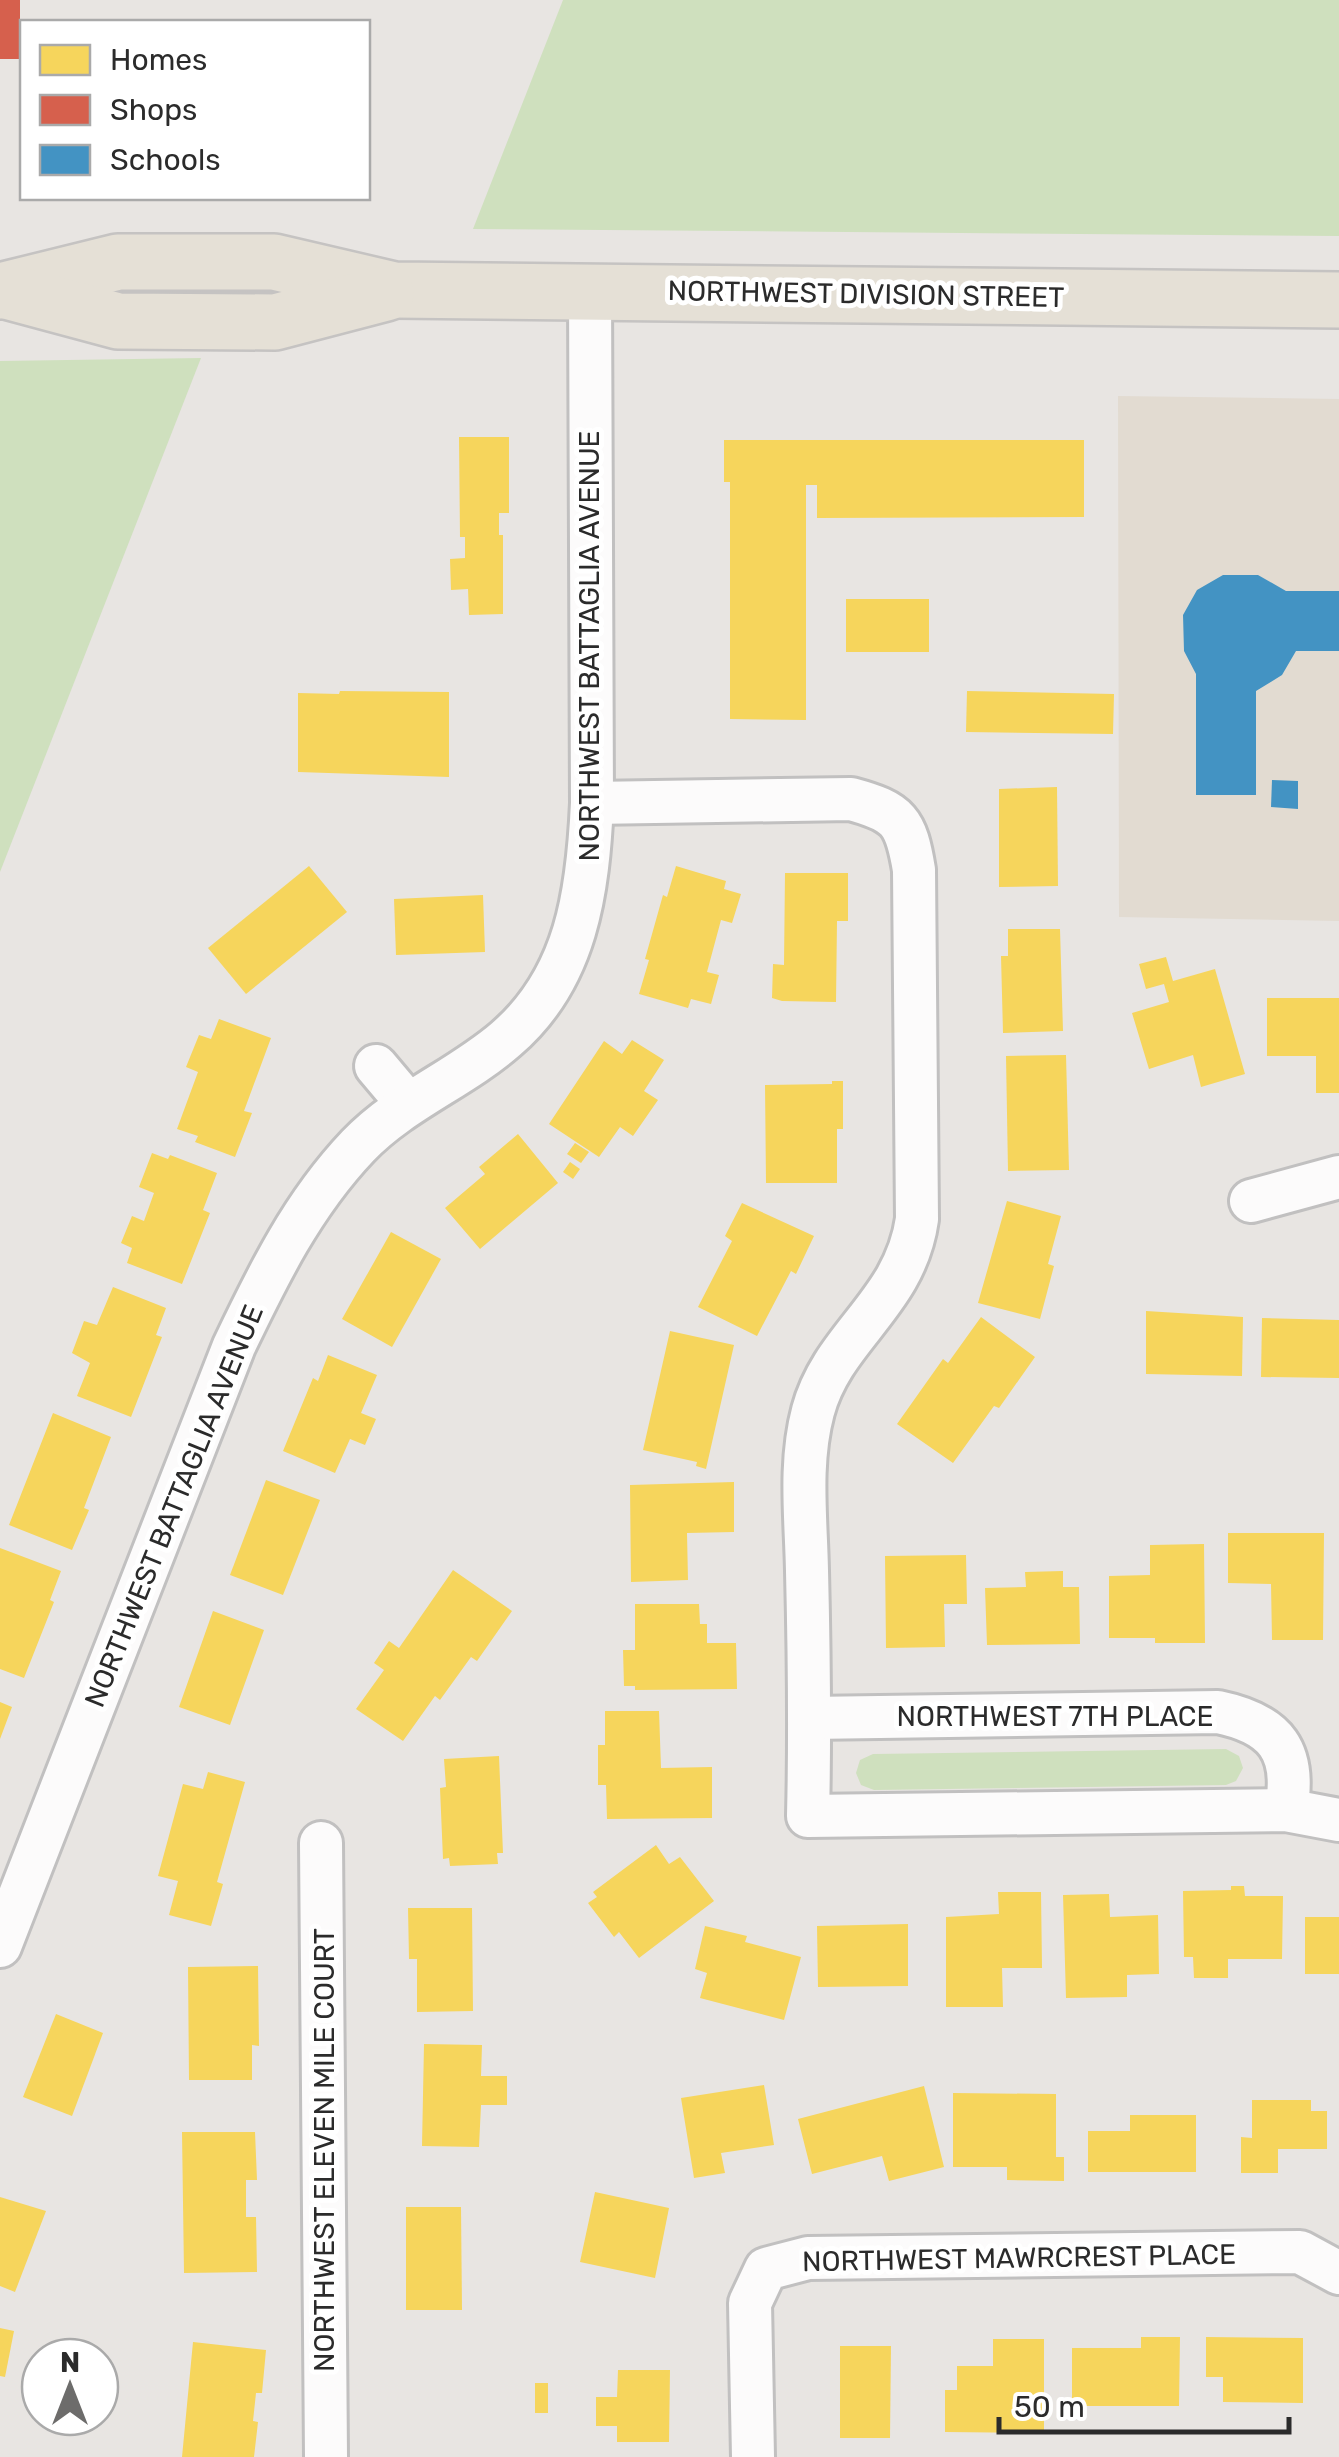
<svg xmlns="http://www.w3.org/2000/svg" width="1339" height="2457" font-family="Rubik,sans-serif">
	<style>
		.education { fill: #e2dbd1 }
		.green { fill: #cfe0be }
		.homes { fill: #f6d55c }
		.shops { fill: #d6604d }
		.schools { fill: #4393c3 }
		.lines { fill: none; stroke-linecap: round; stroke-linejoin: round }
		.minor-casing { stroke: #c1c0c0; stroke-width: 48 }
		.major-casing { stroke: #c5c3c2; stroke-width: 60 }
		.minor { stroke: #fcfbfb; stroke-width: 42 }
		.major { stroke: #e5e0d6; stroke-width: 55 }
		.labels { text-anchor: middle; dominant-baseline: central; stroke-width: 10; stroke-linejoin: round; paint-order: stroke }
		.street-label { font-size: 28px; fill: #2b2b2b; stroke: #fff }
	</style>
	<rect width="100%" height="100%" fill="#e8e5e2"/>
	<polygon class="education" points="1118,396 1339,399 1339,921 1119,917"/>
	<g class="green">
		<polygon points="563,0 1339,0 1339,236 473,229"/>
		<polygon points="201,358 0,872 0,361"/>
		<polygon points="1226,1749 1239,1756 1243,1768 1236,1781 1226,1785 874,1790 861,1785 856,1773 860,1760 873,1754"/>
	</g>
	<g class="homes">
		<polygon points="459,437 509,437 509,513 499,513 499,535 503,535 503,614 469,615 468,589 451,590 450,559 465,558 465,537 460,537"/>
		<polygon points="724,440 1084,440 1084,517 817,518 817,485 806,485 806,720 730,719 730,482 724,482"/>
		<rect x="846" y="599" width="83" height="53"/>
		<polygon points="340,691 449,692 449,777 298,772 298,693 339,694"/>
		<polygon points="967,691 1114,694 1113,734 966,732"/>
		<polygon points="1057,787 1058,886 999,887 999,789"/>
		<polygon points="309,866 347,912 246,994 208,948"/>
		<polygon points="676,866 726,881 724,889 741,894 732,923 721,920 707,972 719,975 711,1004 691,999 688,1008 639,994 649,960 645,959 663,895 667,897"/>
		<polygon points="785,873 848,873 848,921 837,921 836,1002 782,1001 772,998 773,964 784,965"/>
		<polygon points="483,895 485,952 396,955 394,899"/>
		<polygon points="1008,929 1060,929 1063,1031 1003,1033 1001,956 1008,956"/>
		<polygon points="1166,957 1173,981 1215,969 1245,1074 1201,1087 1193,1055 1149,1069 1132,1013 1169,1002 1164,984 1146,989 1139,964"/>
		<polygon points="1267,998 1339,998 1339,1093 1316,1093 1316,1056 1267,1056"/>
		<polygon points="219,1019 271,1038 244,1111 252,1113 235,1157 195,1142 198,1136 177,1129 198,1072 186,1067 199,1035 211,1039"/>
		<polygon points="632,1040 664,1060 644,1091 658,1100 633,1136 620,1127 599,1157 549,1124 604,1041 622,1054"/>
		<polygon points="1066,1055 1069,1170 1008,1171 1006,1056"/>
		<polygon points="832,1081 843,1081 843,1129 837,1129 837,1183 766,1183 765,1085 832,1084"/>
		<polygon points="518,1134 558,1183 480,1249 445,1208 485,1174 479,1167"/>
		<polygon points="575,1143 589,1152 581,1163 567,1154"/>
		<polygon points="152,1153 168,1159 170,1155 217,1173 203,1210 210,1213 182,1284 127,1263 132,1248 121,1243 132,1216 144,1221 154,1193 139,1187"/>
		<polygon points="570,1162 580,1169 573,1179 563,1172"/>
		<polygon points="1007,1201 1061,1216 1048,1264 1054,1266 1040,1319 978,1303"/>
		<polygon points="742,1203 814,1236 796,1274 791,1271 757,1336 698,1307 732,1241 725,1236"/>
		<polygon points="391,1232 441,1259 392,1347 342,1319"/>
		<polygon points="113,1287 166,1308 156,1335 162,1337 131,1417 77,1396 90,1363 72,1353 84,1321 97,1325"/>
		<polygon points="1146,1311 1243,1317 1242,1376 1146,1374"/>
		<polygon points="981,1317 1035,1357 999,1408 994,1406 953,1463 897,1424 943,1359 948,1363"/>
		<polygon points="1262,1318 1339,1320 1339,1378 1261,1377"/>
		<polygon points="670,1331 734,1345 706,1469 696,1466 697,1462 643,1450"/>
		<polygon points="328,1355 377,1375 361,1413 376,1419 365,1445 350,1439 335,1473 283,1451 313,1378 318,1381"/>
		<polygon points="53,1413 111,1437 84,1508 89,1510 72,1550 9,1525"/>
		<polygon points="266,1480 320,1500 283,1595 230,1575"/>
		<polygon points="734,1482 734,1532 687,1533 688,1580 631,1582 630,1485"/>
		<polygon points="1228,1533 1324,1533 1323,1640 1272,1640 1271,1584 1228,1583"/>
		<polygon points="1204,1544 1205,1643 1155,1643 1155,1638 1109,1638 1109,1576 1150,1575 1150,1545"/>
		<polygon points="0,1548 61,1571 50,1600 54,1602 24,1678 0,1669"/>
		<polygon points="966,1555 967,1604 944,1604 945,1647 886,1648 885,1556"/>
		<polygon points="453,1570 512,1611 477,1661 471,1657 440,1700 435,1696 403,1741 356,1709 384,1670 374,1663 389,1641 399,1648"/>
		<polygon points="1063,1571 1063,1587 1079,1587 1080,1644 987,1645 985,1588 1026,1587 1025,1572"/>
		<polygon points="635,1604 699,1604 700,1624 707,1624 707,1643 736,1643 737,1689 635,1690 635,1686 624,1686 623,1650 635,1650"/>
		<polygon points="213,1611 264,1630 230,1725 179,1707"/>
		<polygon points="0,1702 12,1707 0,1739"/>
		<polygon points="605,1711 659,1711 661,1768 712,1767 712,1818 607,1819 606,1785 598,1785 598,1745 605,1745"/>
		<polygon points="499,1756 503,1853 497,1853 498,1864 450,1866 449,1858 443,1859 440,1788 446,1787 444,1759"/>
		<polygon points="208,1772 245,1782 217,1882 223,1884 211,1926 169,1915 178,1881 158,1876 183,1784 203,1789"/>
		<polygon points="656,1845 669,1864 680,1857 714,1901 639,1958 619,1932 614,1937 588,1903 597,1897 593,1892"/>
		<polygon points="1231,1886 1244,1886 1245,1896 1283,1896 1282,1959 1228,1959 1228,1978 1194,1978 1193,1957 1184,1957 1183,1891 1231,1890"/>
		<polygon points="998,1892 1041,1892 1042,1968 1002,1968 1003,2007 946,2007 946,1917 999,1914"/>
		<polygon points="1109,1894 1110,1917 1158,1915 1159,1974 1127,1975 1127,1997 1066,1998 1063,1895"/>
		<polygon points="408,1908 472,1908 473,2011 417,2012 417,1959 409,1959"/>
		<rect x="1305" y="1917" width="34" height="57"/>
		<polygon points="908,1924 908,1986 818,1987 817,1926"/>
		<polygon points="705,1926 747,1936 745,1942 801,1957 784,2020 700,1998 707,1973 695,1969"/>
		<polygon points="258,1966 259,2046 252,2045 252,2080 189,2080 188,1967"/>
		<polygon points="56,2014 103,2033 72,2116 23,2097"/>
		<polygon points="424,2044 482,2045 481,2076 507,2076 507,2105 481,2105 479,2147 422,2146"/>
		<polygon points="764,2085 774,2145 721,2153 725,2173 694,2178 681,2098"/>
		<polygon points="924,2086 944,2167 889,2181 882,2156 812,2174 798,2119"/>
		<polygon points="953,2093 1056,2094 1056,2157 1064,2157 1064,2181 1007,2180 1007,2167 953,2167"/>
		<polygon points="1252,2100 1311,2100 1311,2111 1327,2111 1327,2149 1278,2149 1278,2173 1241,2173 1241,2137 1252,2138"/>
		<polygon points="1130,2115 1196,2115 1196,2172 1088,2172 1088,2131 1130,2131"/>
		<polygon points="182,2132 255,2132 257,2180 246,2180 246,2217 256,2217 257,2272 184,2273"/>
		<polygon points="595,2192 669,2208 655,2278 580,2262"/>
		<polygon points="0,2197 46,2211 15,2292 0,2286"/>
		<polygon points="406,2207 461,2207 462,2310 406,2310"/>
		<polygon points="0,2328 14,2331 5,2377 0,2376"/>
		<polygon points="1141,2337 1180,2337 1179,2406 1072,2406 1072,2348 1141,2348"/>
		<polygon points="1206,2337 1303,2338 1303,2403 1223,2402 1223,2377 1206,2377"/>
		<polygon points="993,2339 1044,2339 1044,2433 945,2432 945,2390 957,2390 957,2366 993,2366"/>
		<polygon points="193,2342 266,2350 262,2393 256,2393 253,2421 258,2422 254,2457 182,2457"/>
		<polygon points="840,2346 891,2346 890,2438 840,2438"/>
		<polygon points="618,2370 670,2370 669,2442 617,2442 617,2426 596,2426 596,2397 617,2397"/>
		<rect x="535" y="2383" width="13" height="30"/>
	</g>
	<rect class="shops" x="0" y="0" width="20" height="59"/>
	<g class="schools">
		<polygon points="1223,575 1258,575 1286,591 1339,591 1339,651 1296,651 1282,675 1256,691 1256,795 1196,795 1196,674 1184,651 1183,615 1197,590"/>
		<polygon points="1272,780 1298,781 1298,809 1271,807"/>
	</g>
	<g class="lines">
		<defs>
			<g id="minor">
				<path d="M592 803 851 799C899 812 906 821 914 870L917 1219C905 1304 833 1336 813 1411 799 1463 806 1518 807 1571 809 1653 810 1734 808 1816L1286 1810 1339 1820"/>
				<polyline points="376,1066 408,1104"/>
				<polyline points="1251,1201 1339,1177"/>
				<path d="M810 1718 1218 1712C1276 1724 1297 1751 1286 1810"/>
				<polyline points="321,1843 326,2457"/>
				<path d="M0 1946 234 1346C268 1275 302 1205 358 1146 401 1101 460 1079 506 1039 577 978 588 891 592 803L590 291"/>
				<polyline points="753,2457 750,2303 766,2269 808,2258 1300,2252 1339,2273"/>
			</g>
			<g id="major">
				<polyline points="0,291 118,262 274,262 394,290 1339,300"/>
				<polyline points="10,292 118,321 275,322 386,293"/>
			</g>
		</defs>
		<use href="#minor" class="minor-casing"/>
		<use href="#major" class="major-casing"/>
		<use href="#minor" class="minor"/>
		<use href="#major" class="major"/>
	</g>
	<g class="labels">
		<g class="street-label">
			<text transform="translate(866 294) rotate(1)">NORTHWEST DIVISION STREET</text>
			<text transform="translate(589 646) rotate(-90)">NORTHWEST BATTAGLIA AVENUE</text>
			<text transform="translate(174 1506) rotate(-68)">NORTHWEST BATTAGLIA AVENUE</text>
			<text x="1055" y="1716">NORTHWEST 7TH PLACE</text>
			<text transform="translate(324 2150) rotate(-90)">NORTHWEST ELEVEN MILE COURT</text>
			<text transform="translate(1019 2258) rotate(-1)">NORTHWEST MAWRCREST PLACE</text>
		</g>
	</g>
	<rect x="20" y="20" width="350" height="180" fill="#ffffff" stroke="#aaaaaa" stroke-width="2.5"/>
	<rect x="40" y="45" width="50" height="30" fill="#f6d55c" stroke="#aaaaaa" stroke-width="2.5"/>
	<text x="110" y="70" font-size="30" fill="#2b2b2b">Homes</text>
	<rect x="40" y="95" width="50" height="30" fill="#d6604d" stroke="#aaaaaa" stroke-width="2.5"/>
	<text x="110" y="120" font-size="30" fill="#2b2b2b">Shops</text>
	<rect x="40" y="145" width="50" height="30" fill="#4393c3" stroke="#aaaaaa" stroke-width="2.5"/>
	<text x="110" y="170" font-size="30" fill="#2b2b2b">Schools</text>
	<g transform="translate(70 2387)"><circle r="48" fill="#ffffff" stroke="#aaaaaa" stroke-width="2.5"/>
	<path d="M0-8L18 38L0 25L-18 38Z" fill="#6d6c6b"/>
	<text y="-15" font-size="28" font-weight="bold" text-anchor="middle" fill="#2b2b2b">N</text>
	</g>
	<path d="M999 2417v15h290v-15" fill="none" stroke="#2b2b2b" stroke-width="5"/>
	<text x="1014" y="2417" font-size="30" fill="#2b2b2b" stroke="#ffffff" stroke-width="8" paint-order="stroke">50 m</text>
</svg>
